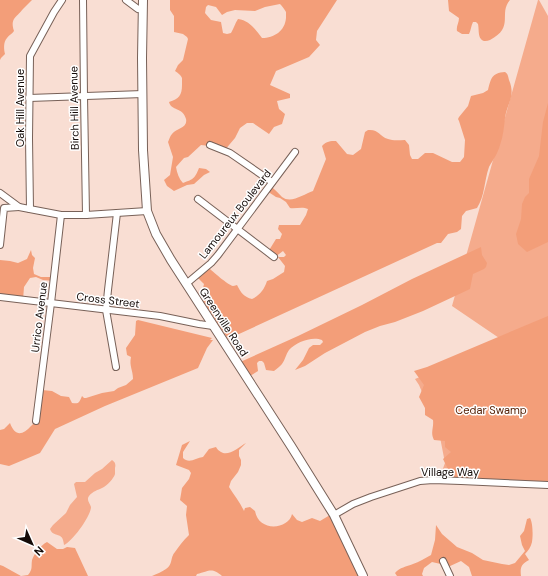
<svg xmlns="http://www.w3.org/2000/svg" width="548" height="576" font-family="'DM Sans',sans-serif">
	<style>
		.green { fill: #f5ab8c }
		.forest { fill: #f39e79; fill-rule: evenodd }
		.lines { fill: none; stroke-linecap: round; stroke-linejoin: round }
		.minor-casing { stroke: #786158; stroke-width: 8 }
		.major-casing { stroke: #786158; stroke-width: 10 }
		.minor { stroke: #fff; stroke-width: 6 }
		.major { stroke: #fff; stroke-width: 8 }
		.labels { text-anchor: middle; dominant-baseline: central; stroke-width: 3; stroke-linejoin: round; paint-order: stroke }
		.street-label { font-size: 11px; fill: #140b08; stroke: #fff }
		.park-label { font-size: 11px; fill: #531e03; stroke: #fff }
	</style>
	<rect width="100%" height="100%" fill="#f9ded3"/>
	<g class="green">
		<polygon points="538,0 539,0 548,16 548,478 441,474 445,463 439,432 419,385 415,379 505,342 452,306"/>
		<path d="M112 460C115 462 116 464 115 468 115 470 115 472 115 474 114 478 107 486 102 488 98 490 93 491 89 496 86 500 90 503 91 507 91 516 72 542 64 545 63 530 54 539 50 529L53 525 66 513 70 505 77 497 74 484 76 482H85L95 473 102 469Z"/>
	</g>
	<g class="forest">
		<path d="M0 0H32C29 3 26 6 23 9 16 18 10 18 14 31 12 34 9 35 7 38 3 42 4 50 5 54L1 58 0 60Z"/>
		<path d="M170 0H337L317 31 316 40 320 45 309 57 276 71 270 85 290 94V98L277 101 279 109 285 114 282 124 274 127 269 134 253 123H247L240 128 235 138 224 151 210 146 201 145 188 157 184 158 176 167C177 173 179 179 183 183 194 179 195 178 199 168L206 169 210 172 204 175 194 184 187 185 174 191 167 186 164 180 170 175 173 157 168 142C169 140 170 136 172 134 177 128 188 128 186 119 183 107 171 111 169 102 179 99 182 95 182 85 182 84 182 80 182 78 181 75 178 73 175 71L178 65 183 60 188 39 187 37 183 34 174 32V16L170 10ZM280 4C282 6 285 10 286 12 286 14 286 16 286 18 285 31 274 38 262 38 256 30 249 20 238 19 235 23 234 28 231 33L227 34 223 33 221 22 211 20 205 13 206 7 208 5 216 7 222 15 227 12 235 10 255 11 265 7Z"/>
		<path d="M448 0H510C498 14 515 27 490 40 487 41 483 42 481 39 478 36 479 28 478 24L476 22H473C471 26 471 30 469 34H462L457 31C456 26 459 23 459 18L449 11Z"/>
		<path d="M505 72C508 74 508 76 509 80 516 97 507 103 505 118 504 127 503 137 500 145 498 153 493 160 489 167 484 181 485 196 477 208L466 211 462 216 461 229 457 232 448 234 441 243H437L228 339 203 301 208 297 211 299H212L203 288 204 284 197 277 208 267C212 271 228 285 233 286 235 286 236 285 237 285 241 293 244 297 252 299 260 295 264 290 267 281L273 279 284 272 285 266 278 257H284L286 255 283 251 275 257 268 252 276 239H280L282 234 278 229 279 225H300L306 215 308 209C302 206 296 209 290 208L286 202 280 198 276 197 267 191 270 186C275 189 278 193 282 197 291 204 304 194 313 191L326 159 322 146C327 141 330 141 336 141L347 154 353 155 361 149 365 132 368 130C379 129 379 136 388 139 393 141 400 140 405 140L409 145 410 155 412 159H418L425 153H433L452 162H460L464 157 465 140 459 121 458 119 459 117 468 106 471 96 483 93 488 90C491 79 491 73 505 72Z"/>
		<polygon points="548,103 548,242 527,252 518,244 516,234 521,219 522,204 525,197 529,193 529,179 539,156 543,122"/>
		<path d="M481 247 482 255 487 263 486 267 484 269 473 274 470 289 423 311 395 322 380 326 365 332 325 353 305 366 295 370 303 360 309 348 313 345H320L323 342 322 340C312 336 296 342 289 350 286 354 285 360 282 364 280 366 277 369 274 371L266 370 264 363 262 361H259L257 363 258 371 247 378 238 363 298 336 362 305 412 279Z"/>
		<polygon points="31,250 32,255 35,258 33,268 34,274 41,277 53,277 54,281 43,280 36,277 30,278 24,287 23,300 0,297 0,260 10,261 18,263 27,259"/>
		<path d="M548 316V484L446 479 447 467 443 459 451 452 445 447V441L434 440C430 432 434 428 433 420L425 415V408L419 397 424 385 414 371 427 367Z"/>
		<path d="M138 320 212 338 210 340H213L207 348 198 368 105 406 55 429 40 453 9 466 0 464V430L4 429 10 423C15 437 23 435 31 426 33 424 36 422 37 419 40 413 40 397 42 390L52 391 61 396 69 397 72 403C79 404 79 403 82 396L84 398H86L102 393 114 391 118 388 126 385 133 379C133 370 129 366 131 357L127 355 126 348 135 335 136 321Z"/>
		<path d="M190 441 183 452V458C189 464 196 458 203 457L209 449 216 447C217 449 219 451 221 452 228 457 239 447 246 443L239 450V456L241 460V465L238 472 231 481 229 487C234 495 240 502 244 511L245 508 250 507 255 511C259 533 289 529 292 514L297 520 302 522 312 518 320 521 330 515 362 576H222C212 567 209 571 197 574L196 576H152C156 574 162 572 166 569 173 565 170 557 175 552 179 546 183 541 189 535L186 515 187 506 180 500 182 488 189 479 191 473 189 470 176 465 182 445Z"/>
		<path d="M530 518C533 523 533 536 532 542 531 547 528 551 525 554L529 560C521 564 520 568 521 576H472L469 567 461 561 448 567 445 565 432 562 424 568 422 574 423 576H397L395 573C400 567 406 567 413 564 419 562 425 558 431 555L435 540 436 525 442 534 457 547 472 553 483 560 502 564 509 565 515 563 525 551 522 545 520 536 524 531 527 519Z"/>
		<path d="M47 542 57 549H63L67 547 75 548 88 576H0V565L3 566 21 576 28 575C33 569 31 567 32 560 35 552 40 546 47 542Z"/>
	</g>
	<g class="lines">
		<defs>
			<g id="minor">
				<polyline points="83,0 84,96 86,215"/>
				<polyline points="126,0 138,9"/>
				<polyline points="29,98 143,94"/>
				<polyline points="210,145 230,153 272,182"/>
				<polyline points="0,193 19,207 61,215 86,215 147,211"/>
				<polyline points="198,199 274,257"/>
				<polyline points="30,209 29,138 30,56 54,12 62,0"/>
				<polyline points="0,245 4,208 19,207"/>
				<polyline points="186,284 211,263 218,255 295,152"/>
				<polyline points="0,297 160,316 199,324 213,326"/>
				<polyline points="116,367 106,310 108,290 117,213"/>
				<polyline points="36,421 51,303 61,215"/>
				<polyline points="334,515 353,504 371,497 420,481 433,480 461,481 548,485"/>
				<polyline points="443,561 450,576"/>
			</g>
			<polyline id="major" points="143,0 142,58 143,150 147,211 156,234 171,260 291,446 334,515 363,576"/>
		</defs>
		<use href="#minor" class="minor-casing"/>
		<use href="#major" class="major-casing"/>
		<use href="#minor" class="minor"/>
		<use href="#major" class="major"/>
	</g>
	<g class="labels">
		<g class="street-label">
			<text transform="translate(20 108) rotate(-90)">Oak Hill Avenue</text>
			<text transform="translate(74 108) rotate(-91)">Birch Hill Avenue</text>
			<text transform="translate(235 214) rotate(-52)">Lamoureux Boulevard</text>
			<text transform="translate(108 300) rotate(7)">Cross Street</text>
			<text transform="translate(39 317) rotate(-83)">Urrico Avenue</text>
			<text transform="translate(224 322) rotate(57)">Greenville Road</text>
			<text x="450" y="472">Village Way</text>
		</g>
		<g class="park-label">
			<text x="491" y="410">Cedar Swamp</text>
		</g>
	</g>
	<g transform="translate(32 544) rotate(135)" stroke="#ffffff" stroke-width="3" paint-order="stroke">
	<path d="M0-3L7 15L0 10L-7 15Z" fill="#140b08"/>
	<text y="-6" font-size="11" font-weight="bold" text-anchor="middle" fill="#140b08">N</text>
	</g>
</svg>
